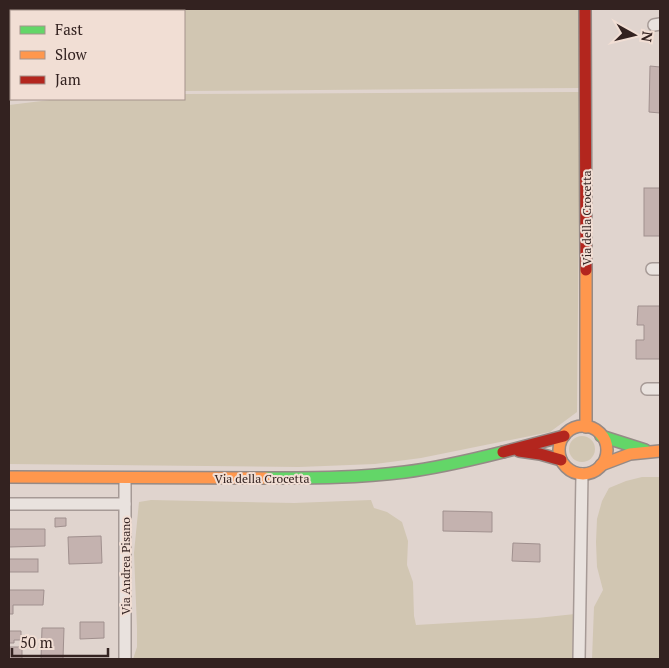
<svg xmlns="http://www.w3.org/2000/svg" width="669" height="668" font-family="'PT Serif',serif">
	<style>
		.green { fill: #d1c6b2 }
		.building { fill: #c4b2af; stroke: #a0908e }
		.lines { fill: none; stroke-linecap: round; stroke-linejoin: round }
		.street-casing { stroke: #a69a96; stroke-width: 14 }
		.fast-casing { stroke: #958a86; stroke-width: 14 }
		.slow-casing { stroke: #958a86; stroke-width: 14 }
		.jam-casing { stroke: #958a86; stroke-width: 14 }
		.street { stroke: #e9e2de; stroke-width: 11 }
		.fast { stroke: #63d668; stroke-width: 11 }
		.slow { stroke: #ff974d; stroke-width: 11 }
		.jam { stroke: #b3261e; stroke-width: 11 }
		.labels { text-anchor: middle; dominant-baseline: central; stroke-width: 4; stroke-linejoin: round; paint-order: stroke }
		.street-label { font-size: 12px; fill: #332220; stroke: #f1ded4 }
	</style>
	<rect width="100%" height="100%" fill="#e0d4ce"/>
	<g class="green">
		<polygon points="9,9 579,9 580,88 184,91 184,11 11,11 11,99 28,99 9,101"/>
		<polygon points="580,92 577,412 550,432 421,458 375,464 299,467 9,464 9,105 58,99 184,99 184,94"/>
		<circle cx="582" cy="449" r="13"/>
		<polygon points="642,477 660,477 660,659 592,659 594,607 603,590 597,567 596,542 597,519 602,501 609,488 626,481"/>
		<polygon points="151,500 294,503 371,500 374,508 387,512 402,522 408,541 407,565 413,582 414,616 416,625 537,618 575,614 576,659 133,659 137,647 137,628 134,553 139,502"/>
	</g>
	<g class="building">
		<polygon points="650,66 660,67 660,113 649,112"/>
		<rect x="644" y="188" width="16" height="48"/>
		<polygon points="638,306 660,306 660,359 636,359 636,340 644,340 644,325 637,325"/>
		<polygon points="443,511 492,512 492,532 443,531"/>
		<polygon points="55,518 66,518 66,526 55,527"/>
		<polygon points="9,529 45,529 45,546 9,547"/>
		<polygon points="101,536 102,563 69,564 68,537"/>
		<polygon points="513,543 540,544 540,562 512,561"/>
		<rect x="9" y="559" width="29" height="13"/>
		<polygon points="9,590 44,590 43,605 13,605 13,614 9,614"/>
		<polygon points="80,622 104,622 104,638 80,639"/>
		<polygon points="42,628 64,628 63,659 41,659"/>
		<polygon points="9,631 21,631 21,640 14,640 14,643 9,643"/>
		<rect x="9" y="647" width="13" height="12"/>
	</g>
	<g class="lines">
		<defs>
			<g id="street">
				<polyline points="654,25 660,24"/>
				<polyline points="652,269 660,269"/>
				<polyline points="647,389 660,389"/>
				<polyline points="9,504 125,504"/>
				<polyline points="125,659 125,478"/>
				<polyline points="579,659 582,474"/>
			</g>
			<g id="fast">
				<polyline points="601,436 645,450"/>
				<path d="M266 478C312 478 359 478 405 472 438 468 471 460 503 452"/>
			</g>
			<g id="slow">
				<polyline points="586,270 586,427"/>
				<circle cx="583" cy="450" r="24"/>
				<polyline points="601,465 630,454 660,451"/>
				<polyline points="9,477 266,478"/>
			</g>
			<g id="jam">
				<polyline points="585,9 586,270"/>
				<polyline points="519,451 540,454 561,460"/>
				<polyline points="503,452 564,436"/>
			</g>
		</defs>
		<use href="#street" class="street-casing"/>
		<use href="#fast" class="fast-casing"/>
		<use href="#slow" class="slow-casing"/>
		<use href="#jam" class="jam-casing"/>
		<use href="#street" class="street"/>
		<use href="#fast" class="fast"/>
		<use href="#slow" class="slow"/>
		<use href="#jam" class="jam"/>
	</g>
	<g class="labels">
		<g class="street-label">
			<text transform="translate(586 218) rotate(-90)">Via della Crocetta</text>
			<text x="262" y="478">Via della Crocetta</text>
			<text transform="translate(125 566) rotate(-90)">Via Andrea Pisano</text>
		</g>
	</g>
	<rect width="669" height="668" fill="none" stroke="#332220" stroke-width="20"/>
	<rect x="10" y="10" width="175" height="90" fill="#f1ded4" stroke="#a5938c"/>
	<rect x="20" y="26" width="25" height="8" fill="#63d668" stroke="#a5938c"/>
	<text x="55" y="35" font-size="15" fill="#332220">Fast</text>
	<rect x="20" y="51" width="25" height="8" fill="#ff974d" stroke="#a5938c"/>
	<text x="55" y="60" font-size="15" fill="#332220">Slow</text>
	<rect x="20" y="76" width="25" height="8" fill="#b3261e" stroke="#a5938c"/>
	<text x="55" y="85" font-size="15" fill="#332220">Jam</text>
	<g transform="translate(634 35) rotate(98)" stroke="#f1ded4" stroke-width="4" paint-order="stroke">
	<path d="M0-4L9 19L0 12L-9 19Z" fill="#332220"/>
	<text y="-8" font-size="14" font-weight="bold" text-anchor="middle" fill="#332220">N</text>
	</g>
	<path d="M12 648v8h96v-8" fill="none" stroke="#332220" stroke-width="2.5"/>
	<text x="20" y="648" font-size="15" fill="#332220" stroke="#f1ded4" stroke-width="4" paint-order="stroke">50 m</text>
</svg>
